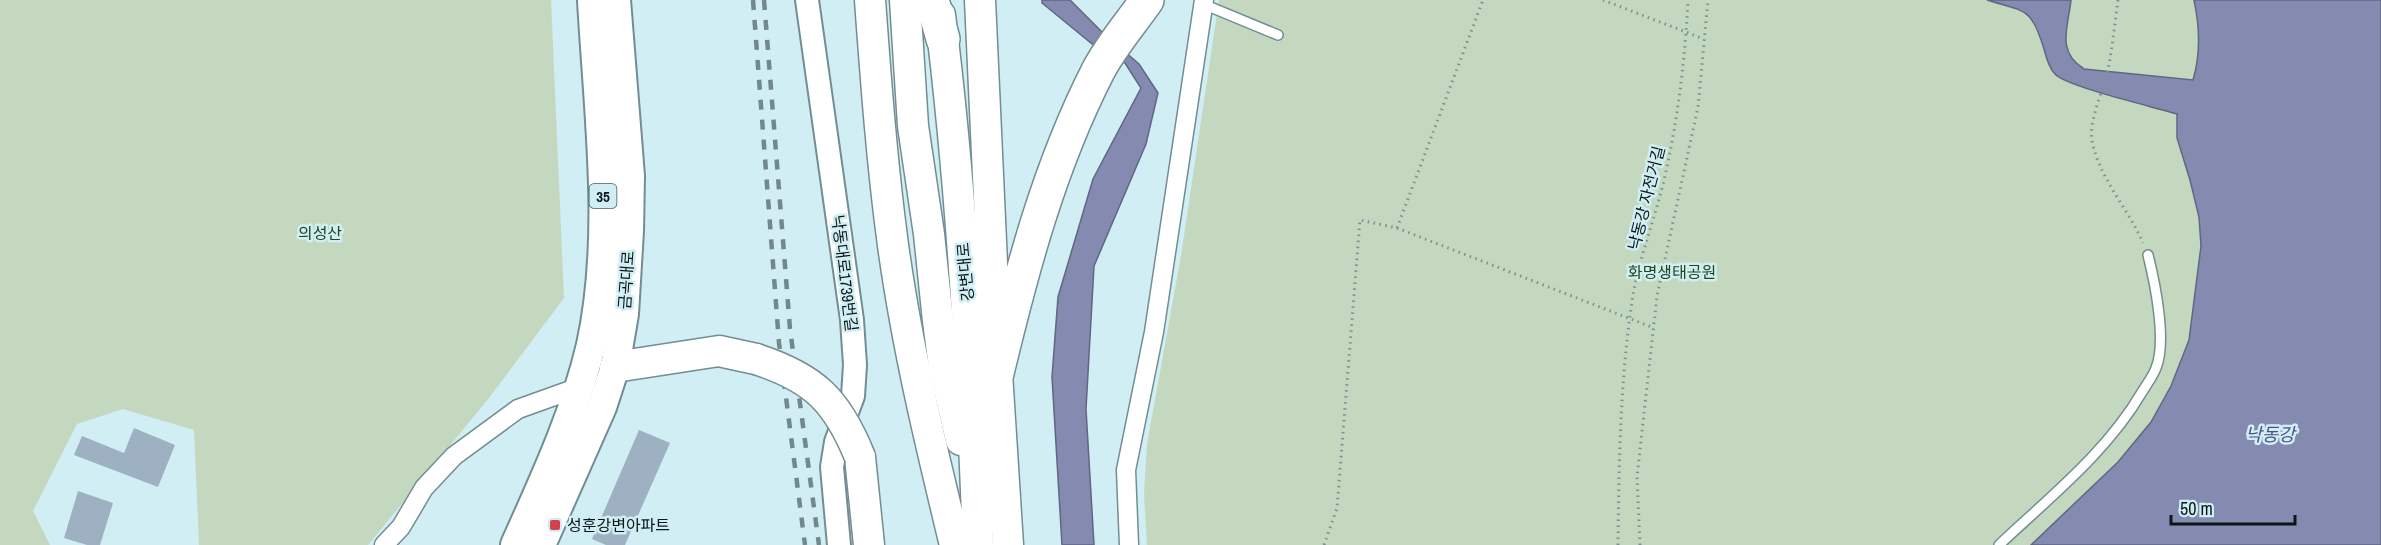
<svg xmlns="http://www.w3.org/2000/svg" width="2381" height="545" font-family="'Archivo Narrow','Noto Sans KR',sans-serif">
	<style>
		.green { fill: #c3d8bf }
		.water { fill: #848ab0; stroke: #606782; stroke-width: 1.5 }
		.building { fill: #9eb1c2 }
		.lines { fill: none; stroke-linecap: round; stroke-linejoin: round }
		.service-casing { stroke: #728e93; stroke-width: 12 }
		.minor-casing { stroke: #728e93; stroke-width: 21 }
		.tertiary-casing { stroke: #728e93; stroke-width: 26 }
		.primary-casing { stroke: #728e93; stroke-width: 32 }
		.trunk-casing { stroke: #728e93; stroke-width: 33 }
		.motorway-casing { stroke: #728e93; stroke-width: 36 }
		.path { stroke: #7b9194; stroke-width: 3; stroke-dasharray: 1.5 4.5; stroke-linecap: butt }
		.service { stroke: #fff; stroke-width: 9 }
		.minor { stroke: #fff; stroke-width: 18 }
		.tertiary { stroke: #fff; stroke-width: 22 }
		.primary { stroke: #fff; stroke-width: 28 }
		.trunk { stroke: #fff; stroke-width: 30 }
		.motorway { stroke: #fff; stroke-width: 33 }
		.rail { stroke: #73888c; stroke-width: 4.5; stroke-dasharray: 10 10; stroke-linecap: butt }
		.trunk-bridge-casing { stroke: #728e93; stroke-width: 33; stroke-linecap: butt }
		.trunk-bridge { stroke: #fff; stroke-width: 30 }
		.poi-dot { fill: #d2424a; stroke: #d0eef3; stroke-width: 2 }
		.labels { text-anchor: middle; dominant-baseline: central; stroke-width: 5; stroke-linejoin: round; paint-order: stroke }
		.shield { fill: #d0eef3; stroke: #46575a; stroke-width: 1.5 }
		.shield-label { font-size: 15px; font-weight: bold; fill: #0b1618 }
		.street-label { font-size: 16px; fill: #0b1618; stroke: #d0eef3 }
		.park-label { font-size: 16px; fill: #224819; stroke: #d0eef3 }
		.poi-label { font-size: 16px; fill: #0b1618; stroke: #d0eef3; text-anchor: start }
		.water-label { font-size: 18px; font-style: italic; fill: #4c5186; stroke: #d0eef3 }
	</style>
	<rect width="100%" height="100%" fill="#d0eef3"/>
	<g class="green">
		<polygon points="0,0 551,0 564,298 489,398 368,545 199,545 194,430 123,409 77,424 33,511 50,545 0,545"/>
		<polygon points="1219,0 2194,0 2198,22 2200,53 2177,138 2190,180 2199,217 2201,246 2189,340 2171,386 2151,421 2118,462 2031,545 1147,545 1144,494 1147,444 1181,256"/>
	</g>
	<g class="water">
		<polygon points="1042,0 1070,0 1103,33 1139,64 1158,93 1146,144 1094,266 1086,409 1094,545 1062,545 1052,377 1058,297 1093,179 1141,88 1125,63 1092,44 1042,3"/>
		<path d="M1987 0H2071C2068 28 2056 51 2084 69L2193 80C2201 53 2200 28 2194 0H2381V545H2031L2118 462 2151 422 2171 386 2189 340 2201 246 2199 217 2190 180 2177 138V114C2155 107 2067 87 2055 74 2049 68 2046 57 2044 49 2031 6 2025 12 1987 0Z"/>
	</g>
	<g class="building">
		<polygon points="134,428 175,445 158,487 74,455 82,436 124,453"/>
		<polygon points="639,430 670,443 625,545 606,545 592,539"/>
		<polygon points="78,491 113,503 100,545 87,545 64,538"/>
	</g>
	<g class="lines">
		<defs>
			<g id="service">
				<polyline points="1203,4 1278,35"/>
				<path d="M1999 545C2050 497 2107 452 2142 392 2147 384 2153 376 2156 368 2167 341 2155 283 2148 255"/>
			</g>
			<g id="minor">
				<polyline points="384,545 401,527 424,488 454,456 518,409 585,385"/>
				<polyline points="1129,545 1126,470 1154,332 1204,0"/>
			</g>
			<polyline id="tertiary" points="807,0 852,320 855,365 853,396 836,442 832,467 839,545"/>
			<g id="primary">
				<path d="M515 545C544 480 575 414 591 345 615 235 598 112 592 0"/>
				<polyline points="541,545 602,407 615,367 624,314 629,231 630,176 616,0"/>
			</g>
			<g id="trunk">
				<path d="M870 0C876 82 882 164 893 245 907 347 931 446 955 545"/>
				<polyline points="905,0 913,126 929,234 938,321 944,367 961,440"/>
				<polyline points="980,0 997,373 1008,545"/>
				<path d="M940 15C962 191 972 368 978 545"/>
				<polyline points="615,367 719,351 756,359"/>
				<polyline points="860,457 869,545"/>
			</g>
			<g id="motorway">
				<polyline points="932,0 943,39"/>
				<path d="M997 373C1022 269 1049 167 1098 71 1111 46 1131 23 1147 0"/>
			</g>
		</defs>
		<use href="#service" class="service-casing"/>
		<use href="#minor" class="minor-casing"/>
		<use href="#tertiary" class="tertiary-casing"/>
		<use href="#primary" class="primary-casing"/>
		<use href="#trunk" class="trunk-casing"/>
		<use href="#motorway" class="motorway-casing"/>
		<g class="path">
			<polyline points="1603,0 1704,39"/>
			<path d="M2118 0C2115 21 2113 43 2109 64 2106 85 2088 120 2092 141 2100 180 2128 208 2143 243"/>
			<polyline points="1397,228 1483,0"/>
			<polyline points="1324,545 1337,508 1360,220 1397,228 1654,328"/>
			<path d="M1618 545C1619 461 1620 378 1633 295 1640 255 1656 216 1665 176 1678 118 1685 60 1688 0"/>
			<polyline points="1640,545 1637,477 1657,296 1698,107 1708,0"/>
		</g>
		<use href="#service" class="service"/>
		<use href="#minor" class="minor"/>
		<use href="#tertiary" class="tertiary"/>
		<use href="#primary" class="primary"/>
		<use href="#trunk" class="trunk"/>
		<use href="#motorway" class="motorway"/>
		<g class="rail">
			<polyline points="753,0 779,343 805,545"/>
			<polyline points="764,0 790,329 819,545"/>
		</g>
		<defs>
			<path id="trunk-bridge" d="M756 359C814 378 837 400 860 457"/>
		</defs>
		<use href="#trunk-bridge" class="trunk-bridge-casing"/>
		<use href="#trunk-bridge" class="trunk-bridge"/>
	</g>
	<rect class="poi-dot" x="549" y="519" width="12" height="12" rx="3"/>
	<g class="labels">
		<rect class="shield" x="589.5" y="184" width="27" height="24" rx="4.5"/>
		<g class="shield-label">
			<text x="603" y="196">35</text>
		</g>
		<g class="street-label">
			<text transform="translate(1646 198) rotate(-76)">낙동강 자전거길</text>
			<text transform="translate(965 272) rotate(-95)">강변대로</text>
			<text transform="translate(845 273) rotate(83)">낙동대로1739번길</text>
			<text transform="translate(626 280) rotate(-86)">금곡대로</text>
		</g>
		<g class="park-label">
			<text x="320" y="233">의성산</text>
			<text x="1672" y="272">화명생태공원</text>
		</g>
		<g class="poi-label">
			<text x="567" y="525">성훈강변아파트</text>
		</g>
		<g class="water-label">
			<text x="2270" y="434">낙동강</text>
		</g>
	</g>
	<path d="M2171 515v9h124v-9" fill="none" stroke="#0b1618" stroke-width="3"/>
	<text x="2180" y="515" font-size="18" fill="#0b1618" stroke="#d0eef3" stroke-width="4.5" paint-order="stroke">50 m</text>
</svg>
